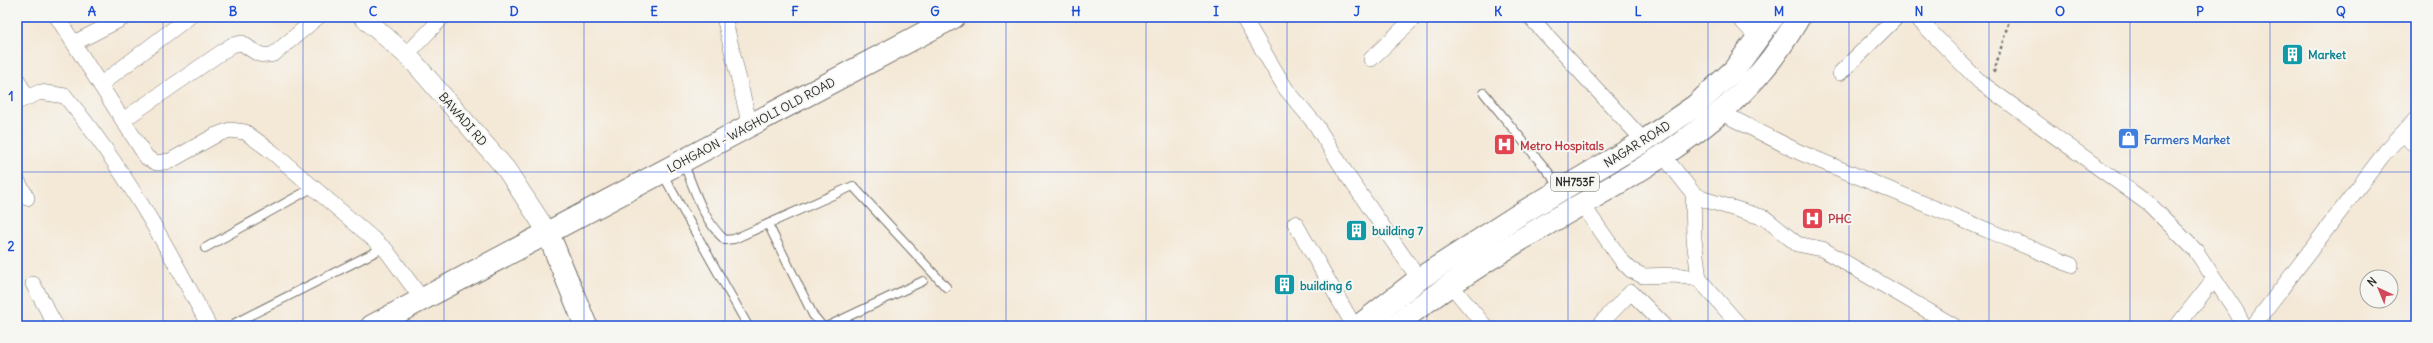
<svg xmlns="http://www.w3.org/2000/svg" width="2433" height="343" font-family="Delius,sans-serif">
	<style>
		.lines { fill: none; stroke-linecap: round; stroke-linejoin: round }
		.service-casing { stroke: #716d67; stroke-width: 10 }
		.minor-casing { stroke: #716d67; stroke-width: 16 }
		.tertiary-casing { stroke: #716d67; stroke-width: 20 }
		.primary-casing { stroke: #716d67; stroke-width: 24 }
		.trunk-casing { stroke: #716d67; stroke-width: 24 }
		.path { stroke: #716d67; stroke-width: 2.5; stroke-dasharray: 3 3; stroke-linecap: butt }
		.service { stroke: #fff; stroke-width: 8 }
		.minor { stroke: #fff; stroke-width: 15 }
		.tertiary { stroke: #fff; stroke-width: 19 }
		.primary { stroke: #fff; stroke-width: 22 }
		.trunk { stroke: #fff; stroke-width: 22 }
		.grid { fill: none; stroke: #1d4ed8; stroke-width: 1; stroke-opacity: 0.55 }
		.labels { text-anchor: middle; dominant-baseline: central; stroke-width: 4; stroke-linejoin: round; paint-order: stroke }
		.shield { fill: #f6f6f2; stroke: #686867; stroke-width: 1 }
		.shield-label { font-size: 11px; font-weight: bold; fill: #2b2b2b }
		.culture-label { font-size: 12px; font-weight: bold; fill: #0d838f; stroke: #f6f6f2; text-anchor: start }
		.street-label { font-size: 12px; fill: #2b2b2b; stroke: #f6f6f2 }
		.shop-label { font-size: 12px; font-weight: bold; fill: #366cbe; stroke: #f6f6f2; text-anchor: start }
		.health-label { font-size: 12px; font-weight: bold; fill: #be3a42; stroke: #f6f6f2; text-anchor: start }
		.neatline { fill: none; stroke: #1d4ed8; stroke-width: 1.5 }
		.grid-label { font-size: 13px; text-anchor: middle; font-weight: bold; fill: #1d4ed8 }
	</style>
	<rect width="100%" height="100%" fill="#f6f6f2"/>
	<filter id="ink" filterUnits="userSpaceOnUse"><feTurbulence type="fractalNoise" baseFrequency=".025" numOctaves="2"/><feDisplacementMap in="SourceGraphic" scale="8" xChannelSelector="R" yChannelSelector="G"/><feConvolveMatrix kernelMatrix="1 2 1 2 8 2 1 2 1" color-interpolation-filters="sRGB"/></filter>
	<filter id="wash" filterUnits="userSpaceOnUse"><feTurbulence type="fractalNoise" baseFrequency=".012" numOctaves="4" result="noise"/><feDisplacementMap in="SourceGraphic" scale="16" xChannelSelector="R" yChannelSelector="G"/><feGaussianBlur stdDeviation="0.9" result="paint"/><feColorMatrix in="noise" values="0 0 0 0 0 0 0 0 0 0 0 0 0 0 0 0 0 1.4 0 .05"/><feComposite in="paint" operator="in"/></filter>
	<g filter="url(#wash)">
		<rect width="100%" height="100%" fill="#f4e8d6"/>
	</g>
	<g filter="url(#ink)">
		<g class="lines">
			<defs>
				<g id="service">
					<polyline points="1484,93 1562,189"/>
					<path d="M683 162C694 188 703 221 725 240L734 239 853 186 946 287"/>
					<polyline points="662,173 748,326"/>
					<polyline points="768,224 813,315 822,326"/>
					<polyline points="205,248 312,188"/>
					<polyline points="235,323 383,248"/>
					<polyline points="828,326 923,281"/>
				</g>
				<g id="minor">
					<polyline points="57,17 147,158 157,163 170,161 216,135 230,130 245,132 271,151 386,250 422,299"/>
					<polyline points="724,17 750,126"/>
					<polyline points="1243,17 1286,89 1316,125 1347,175 1419,279"/>
					<polyline points="1530,17 1644,141"/>
					<polyline points="1738,17 1758,38"/>
					<polyline points="1916,17 1980,82 2150,205 2196,251 2236,311 2244,326"/>
					<polyline points="74,43 125,17"/>
					<polyline points="406,55 443,17"/>
					<polyline points="1371,59 1415,17"/>
					<polyline points="1840,73 1897,17"/>
					<polyline points="17,79 27,98"/>
					<polyline points="101,84 189,17"/>
					<path d="M17 102 40 92 65 96C123 166 167 246 209 326"/>
					<polyline points="1720,112 1799,152 2071,265"/>
					<path d="M123 120 232 45 242 43C254 51 259 58 274 54L318 17"/>
					<polyline points="2402,134 2416,146"/>
					<polyline points="1663,155 1693,193 1703,199 1765,218 1797,244 1822,249 1954,326"/>
					<polyline points="17,180 27,198"/>
					<polyline points="1693,193 1694,239 1699,279 1740,326"/>
					<polyline points="1582,204 1622,261 1631,270 1643,276 1676,275 1699,279"/>
					<polyline points="1295,223 1354,326"/>
					<polyline points="33,284 56,326"/>
					<polyline points="1450,284 1485,326"/>
					<polyline points="1598,326 1631,292 1665,326"/>
					<polyline points="2177,326 2214,279"/>
					<polyline points="2253,326 2386,151 2416,119"/>
				</g>
				<polyline id="tertiary" points="363,17 412,60 506,169 548,233"/>
				<g id="primary">
					<polyline points="548,233 586,326"/>
					<polyline points="372,326 954,17"/>
				</g>
				<g id="trunk">
					<polyline points="1359,326 1419,279 1520,214 1644,141 1695,106 1734,70 1773,17"/>
					<path d="M1394 326C1438 292 1484 261 1532 233 1607 188 1689 149 1749 85 1769 65 1785 41 1799 17"/>
				</g>
			</defs>
			<use href="#service" class="service-casing"/>
			<use href="#minor" class="minor-casing"/>
			<use href="#tertiary" class="tertiary-casing"/>
			<use href="#primary" class="primary-casing"/>
			<use href="#trunk" class="trunk-casing"/>
			<polyline class="path" points="1994,72 2010,17"/>
			<use href="#service" class="service"/>
			<use href="#minor" class="minor"/>
			<use href="#tertiary" class="tertiary"/>
			<use href="#primary" class="primary"/>
			<use href="#trunk" class="trunk"/>
		</g>
	</g>
	<path class="grid" d="M163 17V326M303 17V326M444 17V326M584 17V326M725 17V326M865 17V326M1006 17V326M1146 17V326M1287 17V326M1427 17V326M1568 17V326M1708 17V326M1849 17V326M1989 17V326M2130 17V326M2270 17V326M17 172H2416"/>
	<defs>
		<symbol id="building-square" viewBox="-11 -11 22 22"><rect x="-9" y="-9" width="18" height="18" rx="4" fill="#0f9aa8" stroke="#f6f6f2"/><path d="M-4-6H4V6H1V3H-1V6H-4ZM-2.5-4.3h1.7v1.8h-1.7ZM.8-4.3h1.7v1.8H.8ZM-2.5-1h1.7V.8h-1.7ZM.8-1h1.7V.8H.8Z" fill="#fff"/></symbol>
		<symbol id="shop-square" viewBox="-11 -11 22 22"><rect x="-9" y="-9" width="18" height="18" rx="4" fill="#3f7fe0" stroke="#f6f6f2"/><path d="M-5-2.5h2.3a2.7 3.5 0 0 1 5.4 0H5L5.5 6h-11ZM-1.5-2.5h3a1.5 2.3 0 0 0-3 0Z" fill="#fff"/></symbol>
		<symbol id="hospital-square" viewBox="-11 -11 22 22"><rect x="-9" y="-9" width="18" height="18" rx="4" fill="#e0444e" stroke="#f6f6f2"/><path d="M-5-5h3v3.5h4V-5h3V5h-3V1.5h-4V5h-3Z" fill="#fff"/></symbol>
	</defs>
	<g fill-rule="evenodd">
		<use href="#building-square" x="2280" y="42" width="25" height="25"/>
		<use href="#shop-square" x="2116" y="126" width="25" height="25"/>
		<use href="#hospital-square" x="1492" y="132" width="25" height="25"/>
		<use href="#hospital-square" x="1800" y="206" width="25" height="25"/>
		<use href="#building-square" x="1344" y="218" width="25" height="25"/>
		<use href="#building-square" x="1272" y="272" width="25" height="25"/>
	</g>
	<g class="labels">
		<rect class="shield" x="1551" y="173" width="48" height="18" rx="3"/>
		<g class="shield-label">
			<text x="1575" y="182">NH753F</text>
		</g>
		<g class="culture-label">
			<text x="2308" y="54">Market</text>
			<text x="1372" y="230">building 7</text>
			<text x="1300" y="285">building 6</text>
		</g>
		<g class="street-label">
			<text transform="translate(463 119) rotate(49)">BAWADI RD</text>
			<text transform="translate(751 125) rotate(-28)">LOHGAON - WAGHOLI OLD ROAD</text>
			<text transform="translate(1637 144) rotate(-32)">NAGAR ROAD</text>
		</g>
		<g class="shop-label">
			<text x="2144" y="139">Farmers Market</text>
		</g>
		<g class="health-label">
			<text x="1520" y="145">Metro Hospitals</text>
			<text x="1828" y="218">PHC</text>
		</g>
	</g>
	<rect width="2433" height="343" fill="none" stroke="#f6f6f2" stroke-width="44"/>
	<g transform="translate(2379 289) rotate(316)"><circle r="19" fill="#f6f6f2" stroke="#a5a5a2"/>
	<path d="M0-3L7 15L0 10L-7 15Z" fill="#d1495b"/>
	<text y="-6" font-size="11" font-weight="bold" text-anchor="middle" fill="#2b2b2b">N</text>
	</g>
	<rect x="22" y="22" width="2389" height="299" class="neatline"/>
	<g class="grid-label">
		<text x="92" y="16">A</text>
		<text x="233" y="16">B</text>
		<text x="373" y="16">C</text>
		<text x="514" y="16">D</text>
		<text x="654" y="16">E</text>
		<text x="795" y="16">F</text>
		<text x="935" y="16">G</text>
		<text x="1076" y="16">H</text>
		<text x="1216" y="16">I</text>
		<text x="1357" y="16">J</text>
		<text x="1498" y="16">K</text>
		<text x="1638" y="16">L</text>
		<text x="1779" y="16">M</text>
		<text x="1919" y="16">N</text>
		<text x="2060" y="16">O</text>
		<text x="2200" y="16">P</text>
		<text x="2341" y="16">Q</text>
		<text x="11" y="101">1</text>
		<text x="11" y="251">2</text>
	</g>
</svg>
